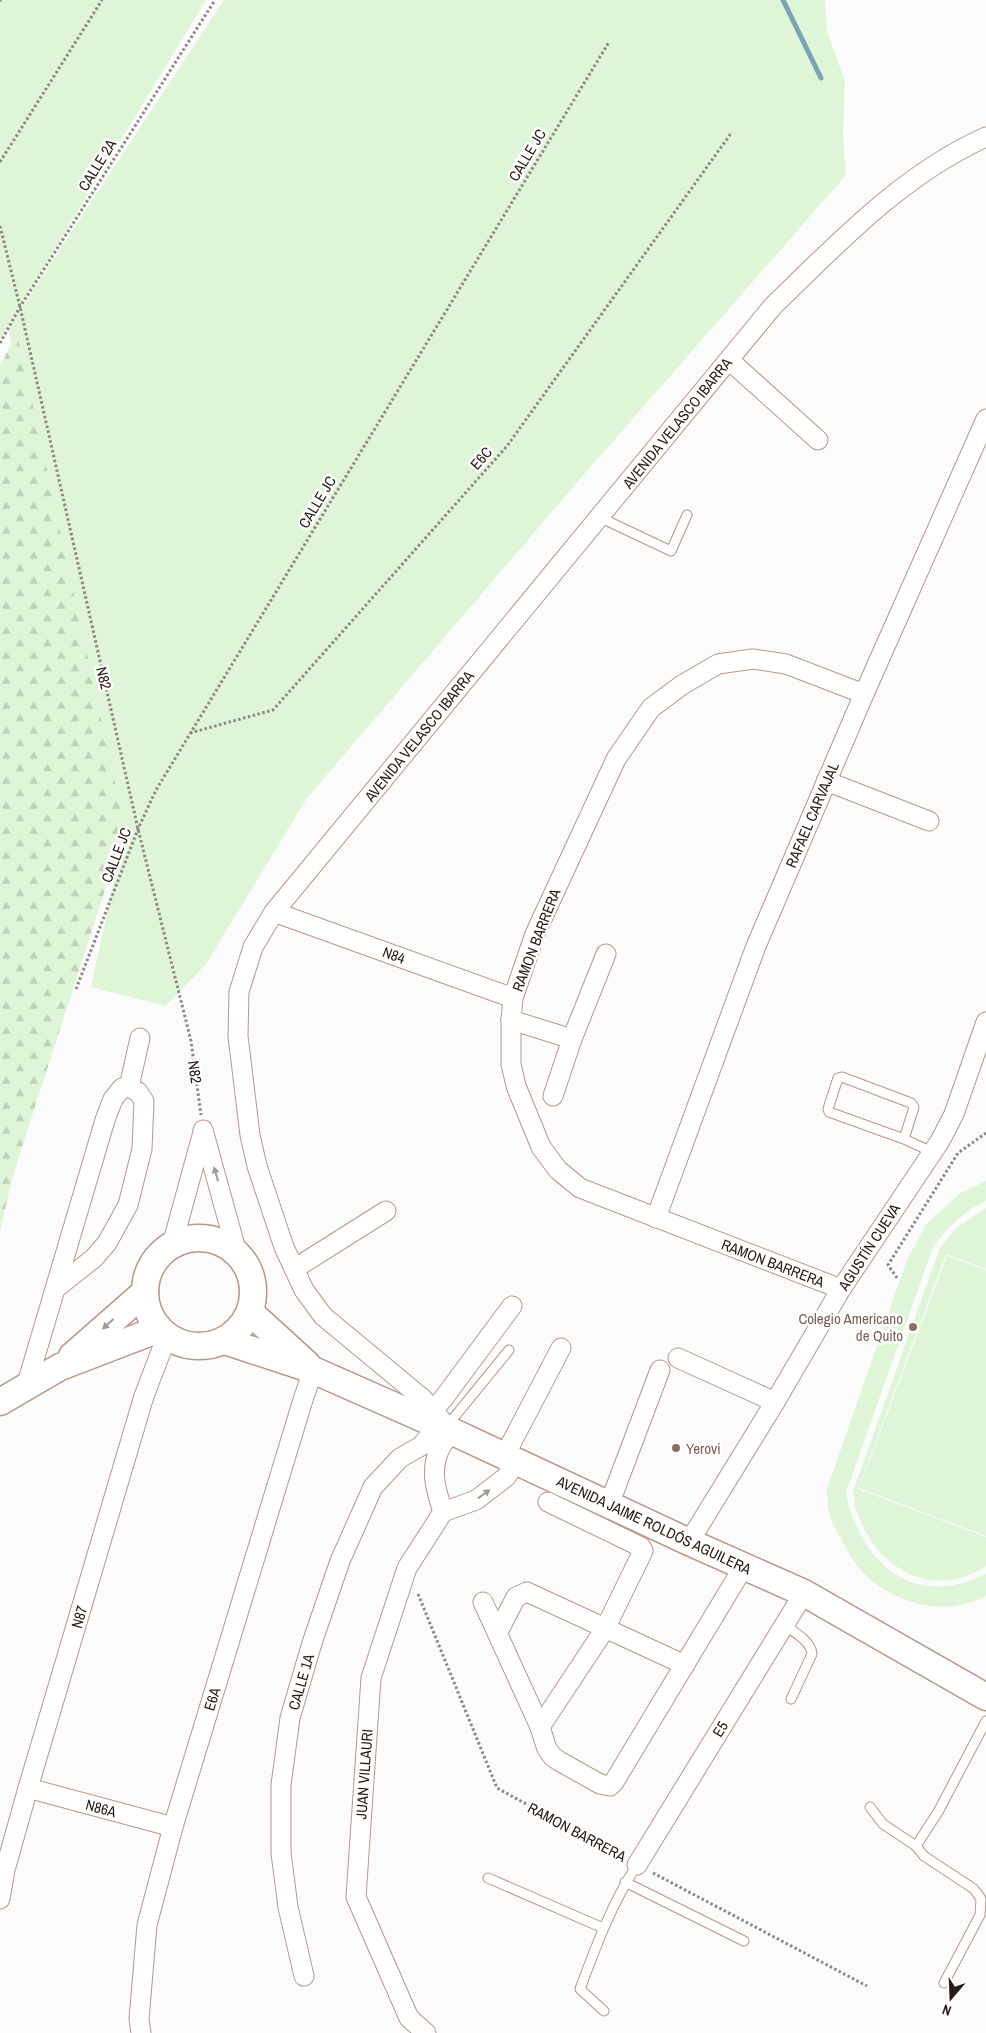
<svg xmlns="http://www.w3.org/2000/svg" width="986" height="2033" font-family="'Archivo Narrow',sans-serif">
	<style>
		.grass { fill: #dff5d7 }
		.forest { fill: url(#forest-firs) }
		.lines { fill: none; stroke-linecap: round; stroke-linejoin: round }
		.stream { stroke: #7ba2b7; stroke-width: 5 }
		.lane-casing { stroke: #ba9686; stroke-width: 11 }
		.street-casing { stroke: #ba9686; stroke-width: 21 }
		.secondary-casing { stroke: #ba9686; stroke-width: 29 }
		.path { stroke: #8e8784; stroke-width: 3; stroke-dasharray: 2.5 2.5; stroke-linecap: butt }
		.lane { stroke: #fff; stroke-width: 9 }
		.street { stroke: #fff; stroke-width: 19 }
		.secondary { stroke: #fff; stroke-width: 26 }
		.oneway { fill: #9e9896 }
		.education-dot { fill: #8d6e63; stroke: #fff; stroke-width: 2 }
		.labels { text-anchor: middle; dominant-baseline: central; stroke-width: 5; stroke-linejoin: round; paint-order: stroke }
		.street-label { font-size: 15px; fill: #281b15; stroke: #fff }
		.education-label { font-size: 15px; fill: #785e54; stroke: #fff; text-anchor: end }
	</style>
	<defs>
		<pattern id="forest-firs" width="22" height="20" patternUnits="userSpaceOnUse" patternTransform="scale(1.25)"><rect width="22" height="20" fill="#dff5d7"/><path d="M5 1l3.5 6h-7zM16 11l3.5 6h-7z" fill="#bfd1b8"/></pattern>
	</defs>
	<rect width="100%" height="100%" fill="#fbfbfb"/>
	<g class="grass">
		<polygon points="0,0 206,0 0,339"/>
		<polygon points="224,0 825,0 827,32 845,81 843,136 846,175 580,479 307,798 206,964 166,1006 91,987 125,828 8,328"/>
		<path d="M986 1181V1201C963 1211 948 1227 933 1247L846 1492C848 1508 853 1520 861 1535 887 1585 935 1600 986 1574V1596C945 1618 890 1604 860 1569 852 1560 847 1550 842 1540 837 1531 831 1522 829 1512 827 1505 827 1496 827 1489L907 1260 927 1223 962 1192Z"/>
		<path d="M986 1208V1269L946 1254 858 1489 986 1537V1566C941 1596 890 1577 866 1532 859 1518 854 1508 853 1492L939 1250 955 1229Z"/>
		<polygon points="947,1256 986,1270 986,1536 859,1488"/>
	</g>
	<polygon class="forest" points="17,333 125,828 14,1172 0,1230 0,366"/>
	<g class="lines">
		<polyline class="stream" points="783,0 821,78"/>
		<defs>
			<g id="lane">
				<polyline points="599,517 671,551 687,515"/>
				<polyline points="904,1139 914,1107 911,1103 842,1077 838,1078 828,1109 829,1112 904,1139 932,1152"/>
				<polyline points="447,1426 509,1350"/>
				<path d="M784 1625C794 1632 811 1641 812 1654L791 1699"/>
				<polyline points="870,1807 883,1824 916,1846 938,1812 986,1721"/>
				<polyline points="916,1846 924,1856 974,1889 981,1899 980,1915 944,1983"/>
				<polyline points="488,1878 603,1928"/>
				<polyline points="625,1882 744,1941"/>
				<path d="M604 2011 580 1989C596 1946 612 1903 637 1865"/>
			</g>
			<g id="street">
				<polyline points="729,360 818,440"/>
				<polyline points="826,781 929,821"/>
				<polyline points="274,912 513,998"/>
				<polyline points="511,1020 572,1039 606,954"/>
				<polyline points="129,1087 140,1038"/>
				<polyline points="553,1096 572,1039"/>
				<polyline points="203,1130 237,1253"/>
				<polyline points="656,1218 756,946 864,694 986,419"/>
				<polyline points="172,1245 203,1132"/>
				<polyline points="294,1269 386,1211"/>
				<polyline points="841,1289 580,1188 558,1170 541,1147 516,1086 511,1064 511,1020 513,998 535,934 616,759 651,708 682,685 718,664 753,659 786,664 864,694"/>
				<polyline points="678,1358 775,1402"/>
				<polyline points="26,1387 55,1289 94,1258 107,1243 128,1205 142,1149 144,1101 138,1092 129,1087 122,1088 113,1099 105,1120 55,1289"/>
				<polyline points="433,1410 443,1399 512,1306"/>
				<polyline points="504,1457 561,1348"/>
				<polyline points="609,1505 660,1370"/>
				<path d="M443 1512C437 1493 430 1473 438 1453 441 1445 447 1438 451 1431L422 1398 323 1316 304 1290 284 1247 257 1166 250 1135 238 1036 239 992 253 947 274 912 773 306C838 243 903 174 986 137"/>
				<polyline points="689,1542 775,1402 841,1289 940,1141 954,1114 986,1022"/>
				<polyline points="483,1602 540,1727 547,1749 553,1757 559,1761 600,1784 610,1786 614,1782 744,1566"/>
				<polyline points="498,1632 516,1597 527,1592 685,1665"/>
				<polyline points="540,1727 605,1629 643,1551 641,1547 548,1502"/>
				<polyline points="28,1788 173,1827"/>
				<polyline points="637,1865 804,1593"/>
				<polyline points="0,1899 5,1870 28,1788 144,1396 167,1336"/>
				<polyline points="304,1976 288,1907 281,1853 281,1785 290,1718 312,1643 340,1561 373,1487 400,1458 421,1446 438,1426"/>
				<polyline points="141,2033 139,2019 147,1925 173,1827 302,1403 313,1370"/>
				<polyline points="426,2033 409,2018 356,1897 371,1678 407,1568 443,1512 476,1500 506,1477 516,1462"/>
			</g>
			<g id="secondary">
				<circle cx="199" cy="1292" r="54"/>
				<polyline points="250,1312 307,1364"/>
				<polyline points="225,1341 313,1370 451,1431 689,1542 804,1593 986,1697"/>
				<polyline points="72,1356 145,1292"/>
				<polyline points="0,1402 60,1367 159,1329"/>
			</g>
		</defs>
		<use href="#lane" class="lane-casing"/>
		<use href="#street" class="street-casing"/>
		<use href="#secondary" class="secondary-casing"/>
		<g class="path">
			<polyline points="0,1 1,0"/>
			<polyline points="0,162 102,0"/>
			<polyline points="0,226 20,307 138,829 191,1041 201,1115"/>
			<polyline points="0,343 20,307 215,0"/>
			<polyline points="190,733 273,710 507,446 732,132"/>
			<polyline points="76,989 138,829 156,790 609,42"/>
			<polyline points="897,1278 888,1265 958,1153 986,1133"/>
			<polyline points="418,1594 497,1788 623,1857"/>
			<polyline points="653,1873 867,1986"/>
		</g>
		<use href="#lane" class="lane"/>
		<use href="#street" class="street"/>
		<use href="#secondary" class="secondary"/>
	</g>
	<defs><path id="oneway-solid" d="M-6-.8H1V-3.2L6.5 0L1 3.2V.8H-6Z" transform="scale(1.25)"/></defs>
	<g class="oneway">
		<use href="#oneway-solid" transform="translate(216 1174) rotate(-106)"/>
		<use href="#oneway-solid" transform="translate(108 1324) rotate(138)"/>
		<use href="#oneway-solid" transform="translate(484 1494) rotate(-36)"/>
	</g>
	<g class="education-dot">
		<circle cx="913" cy="1327" r="5"/>
		<circle cx="676" cy="1448" r="5"/>
	</g>
	<g class="labels">
		<g class="street-label">
			<text transform="translate(527 155) rotate(-59)">CALLE JC</text>
			<text transform="translate(97 165) rotate(-58)">CALLE 2A</text>
			<text transform="translate(677 423) rotate(-51)">AVENIDA VELASCO IBARRA</text>
			<text transform="translate(481 458) rotate(-49)">E6C</text>
			<text transform="translate(317 502) rotate(-59)">CALLE JC</text>
			<text transform="translate(104 678) rotate(77)">N82</text>
			<text transform="translate(419 736) rotate(-51)">AVENIDA VELASCO IBARRA</text>
			<text transform="translate(812 815) rotate(-67)">RAFAEL CARVAJAL</text>
			<text transform="translate(116 855) rotate(-69)">CALLE JC</text>
			<text transform="translate(536 940) rotate(-69)">RAMON BARRERA</text>
			<text transform="translate(394 955) rotate(20)">N84</text>
			<text transform="translate(195 1072) rotate(82)">N82</text>
			<text transform="translate(869 1247) rotate(-57)">AGUSTÍN CUEVA</text>
			<text transform="translate(773 1263) rotate(21)">RAMON BARRERA</text>
			<text transform="translate(654 1525) rotate(25)">AVENIDA JAIME ROLDÓS AGUILERA</text>
			<text transform="translate(79 1617) rotate(-74)">N87</text>
			<text transform="translate(301 1682) rotate(-74)">CALLE 1A</text>
			<text transform="translate(212 1699) rotate(-73)">E6A</text>
			<text transform="translate(720 1729) rotate(-58)">E5</text>
			<text transform="translate(364 1774) rotate(-86)">JUAN VILLAURI</text>
			<text transform="translate(101 1808) rotate(15)">N86A</text>
			<text transform="translate(577 1832) rotate(28)">RAMON BARRERA</text>
		</g>
		<g class="education-label">
			<text x="903" y="1318">Colegio Americano<tspan x="903" dy="17">de Quito</tspan></text>
			<text x="686" y="1448" text-anchor="start">Yerovi</text>
		</g>
	</g>
	<g transform="translate(951 1998) rotate(199)" stroke="#ffffff" stroke-width="4" paint-order="stroke">
	<path d="M0-4L9 19L0 12L-9 19Z" fill="#281b15"/>
	<text y="-8" font-size="14" font-weight="bold" text-anchor="middle" fill="#281b15">N</text>
	</g>
</svg>
